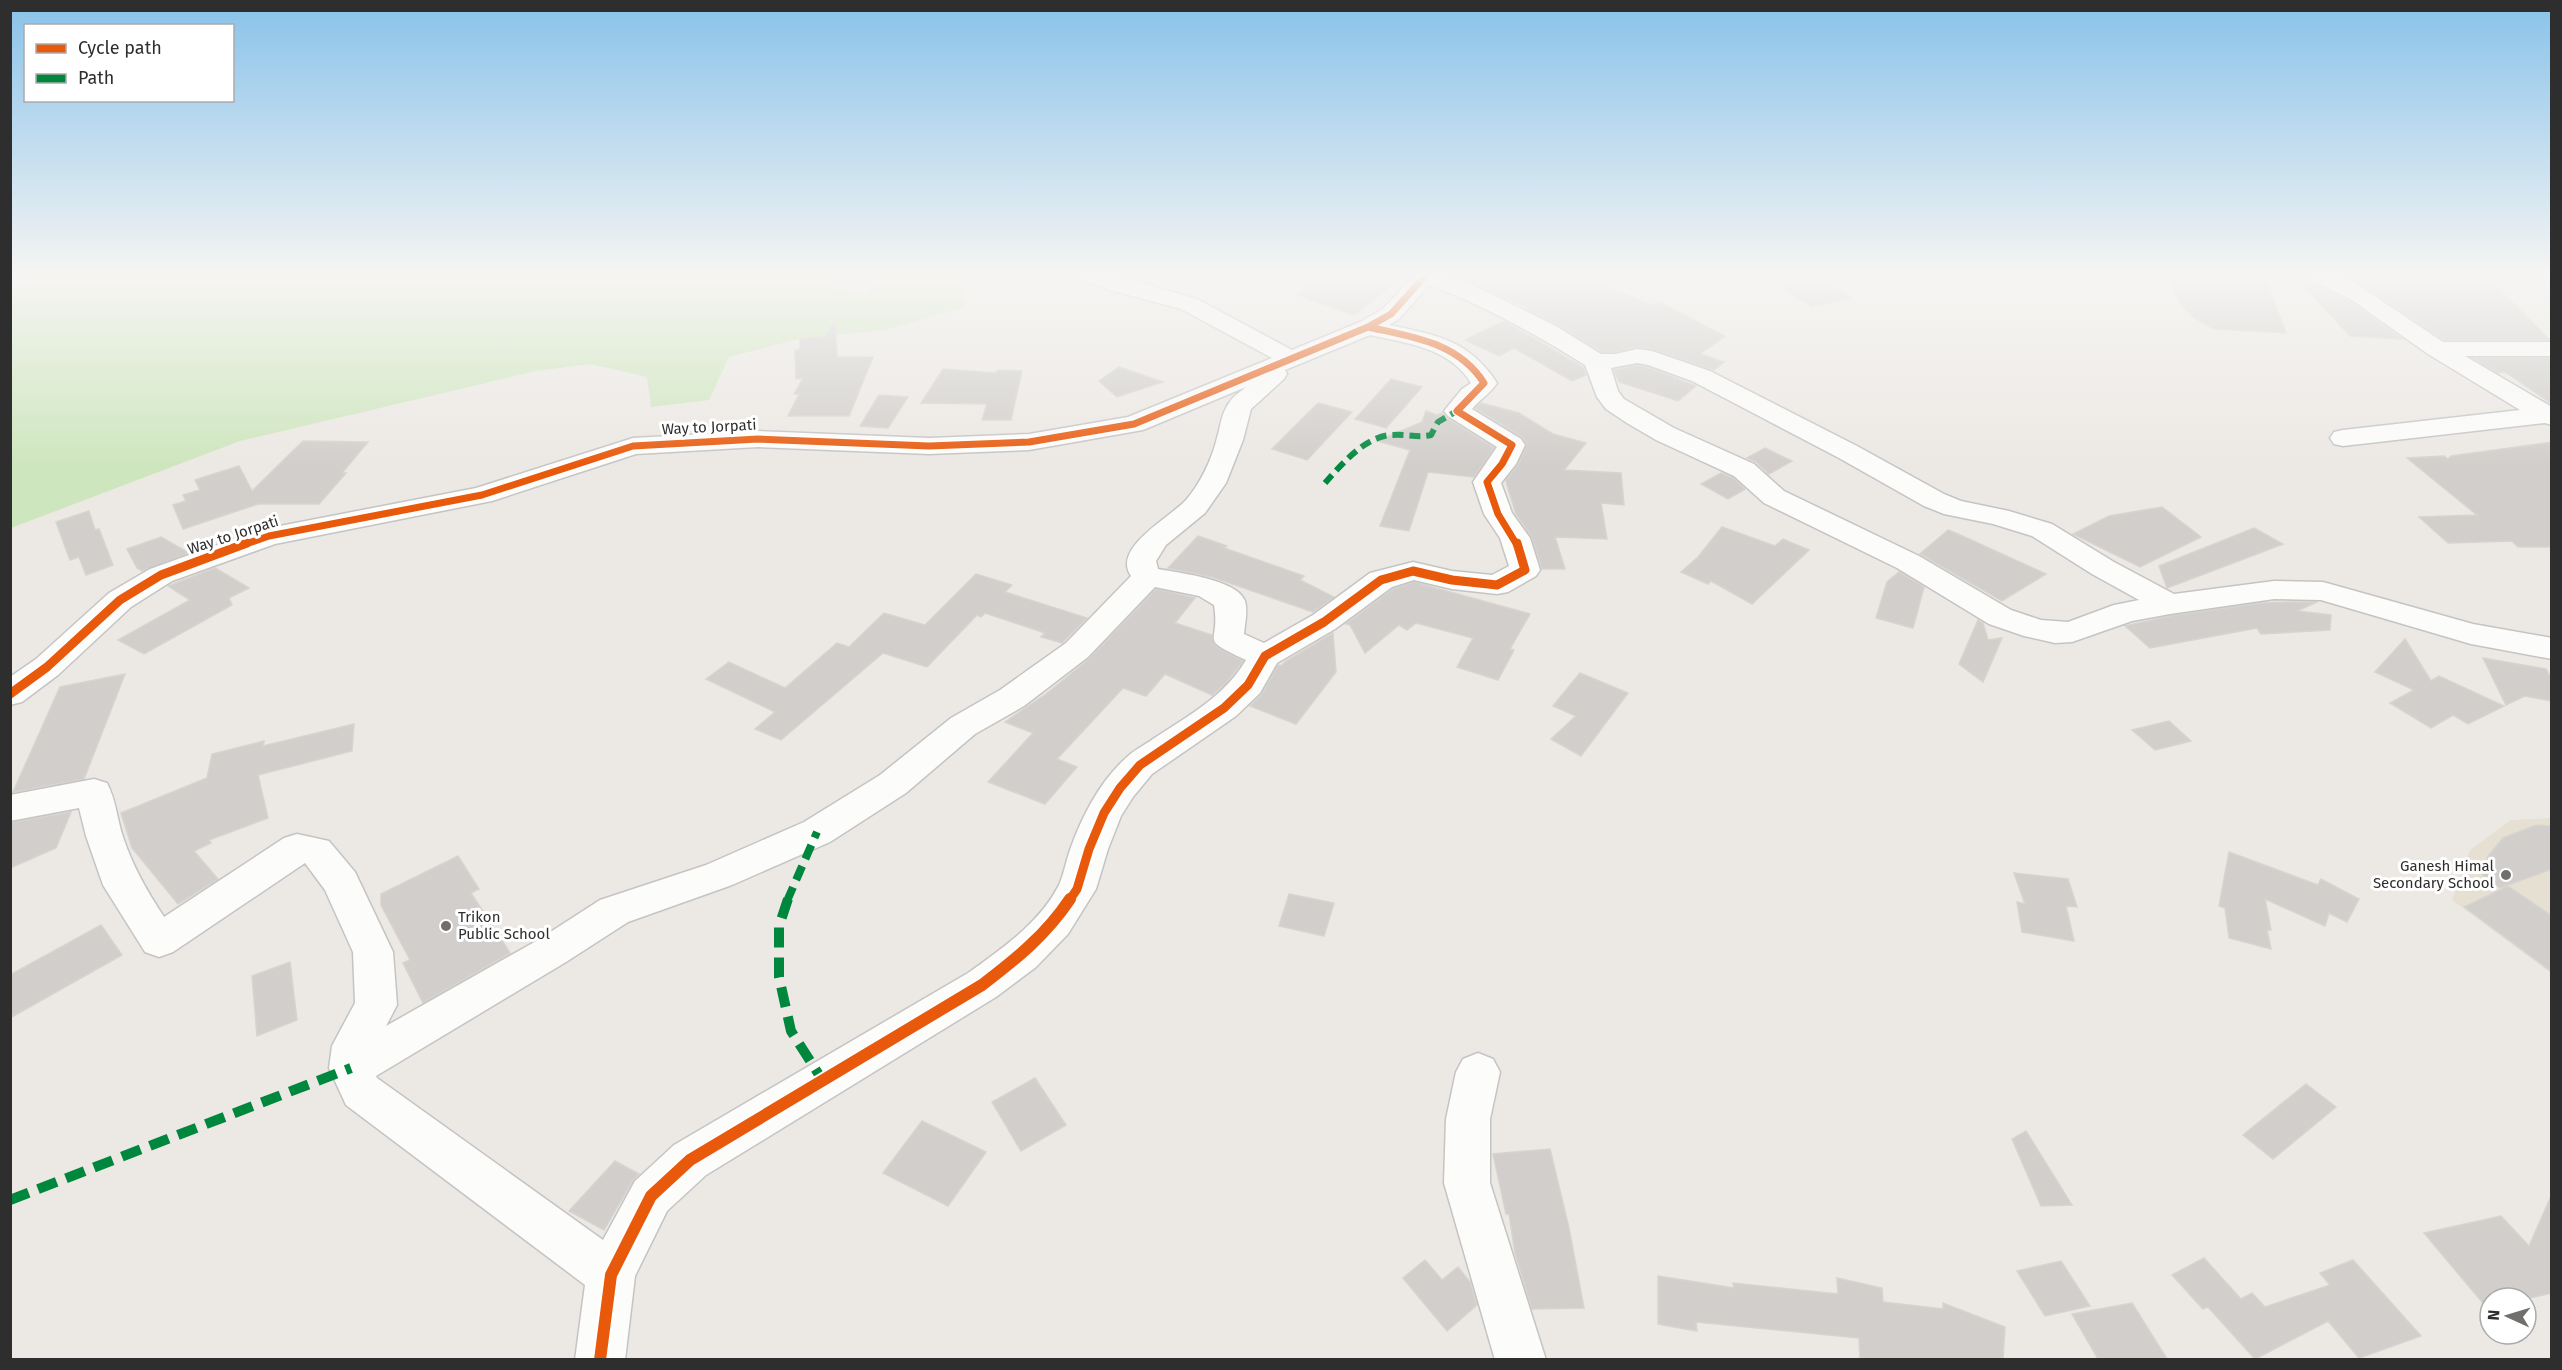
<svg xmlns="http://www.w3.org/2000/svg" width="2562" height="1370" font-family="'Fira Sans',sans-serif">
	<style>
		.education { fill: #e6e0d3 }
		.green { fill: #cee6be }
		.building { fill: #d1cecb; stroke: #d7d4d0; stroke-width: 1.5 }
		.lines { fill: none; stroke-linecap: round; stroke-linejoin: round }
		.minor-casing { stroke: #c5c4c5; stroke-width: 3 }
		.minor { fill: #fcfcfb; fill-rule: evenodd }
		.quiet-far2 { stroke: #00873e; stroke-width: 6; stroke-dasharray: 11 6; stroke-linecap: butt }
		.quiet-far1 { stroke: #00873e; stroke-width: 8; stroke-dasharray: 15 8; stroke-linecap: butt }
		.quiet { stroke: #00873e; stroke-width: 10; stroke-dasharray: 20 10; stroke-linecap: butt }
		.cycleway-far2-casing { stroke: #fff; stroke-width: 10 }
		.cycleway-far1-casing { stroke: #fff; stroke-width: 13 }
		.cycleway-casing { stroke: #fff; stroke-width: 16 }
		.cycleway-far2 { stroke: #e8590c; stroke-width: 7 }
		.cycleway-far1 { stroke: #e8590c; stroke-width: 9 }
		.cycleway { stroke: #e8590c; stroke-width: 12 }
		.poi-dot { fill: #706f6e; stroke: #fff; stroke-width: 2 }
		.labels { text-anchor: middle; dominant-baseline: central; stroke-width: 6; stroke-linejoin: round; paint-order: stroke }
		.street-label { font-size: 15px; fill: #2e2e2e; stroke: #fff }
		.poi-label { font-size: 15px; fill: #2e2e2e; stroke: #fff; text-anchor: end }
	</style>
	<rect width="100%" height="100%" fill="#ece8e4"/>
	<polygon class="education" points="2551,818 2551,973 2452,900 2470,850 2511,820"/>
	<polygon class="green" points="45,274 816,274 831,287 866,294 877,276 884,274 939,274 962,282 964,307 886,330 802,338 729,357 709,400 651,407 647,377 590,364 536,371 240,441 11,528 11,286 28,282"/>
	<g class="building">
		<polygon points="1322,274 1407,274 1354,315 1297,295"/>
		<polygon points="1448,274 1523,274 1542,284 1558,276 1571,281 1582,276 1652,305 1659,302 1725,336 1700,354 1724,362 1714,370 1652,349 1636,347 1616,352 1602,352 1555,323 1526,309 1529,308"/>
		<polygon points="1759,274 1812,274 1851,298 1812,307"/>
		<polygon points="2167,274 2263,274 2286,333 2214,329 2194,318 2180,303"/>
		<polygon points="2364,274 2452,274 2456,283 2496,286 2550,340 2444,340 2357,282 2370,282"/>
		<polygon points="2297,279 2307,280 2348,300 2402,339 2350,336"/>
		<polygon points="835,320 837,357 873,357 849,416 788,416 799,394 794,394 803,378 796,379 795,350 800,349 800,339 826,336"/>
		<polygon points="1504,321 1583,367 1586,375 1572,381 1514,348 1499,356 1465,340"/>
		<polygon points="2473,358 2552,358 2552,404 2505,372 2498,373"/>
		<polygon points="1637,365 1647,367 1696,386 1678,401 1619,382 1614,370"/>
		<polygon points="1119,367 1163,382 1117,397 1099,381"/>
		<polygon points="943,369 996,373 998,370 1022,371 1011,420 982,420 987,404 921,403"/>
		<polygon points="1391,379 1422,387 1386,428 1355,419"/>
		<polygon points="879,395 908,397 888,428 860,426"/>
		<polygon points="1318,403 1352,412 1307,460 1272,449"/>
		<polygon points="1481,403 1519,413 1553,434 1586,443 1564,470 1621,473 1624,505 1601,503 1607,539 1555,537 1565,569 1542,569 1532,537 1516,514 1507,485 1506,480 1518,465 1527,444 1522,437 1475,408"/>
		<polygon points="1426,411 1437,415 1442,413 1447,418 1494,448 1474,477 1428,472 1409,531 1380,526 1410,450 1377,441 1422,422"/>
		<polygon points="303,441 368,442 342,473 346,473 319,504 258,504 183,529 173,505 186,501 183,495 200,490 195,480 239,466 252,491"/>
		<polygon points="2552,442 2552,547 2518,547 2512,541 2448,543 2419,517 2477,515 2407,458 2444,456 2448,459 2451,456"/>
		<polygon points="1765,448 1792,461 1769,474 1756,462 1747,458"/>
		<polygon points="1721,473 1733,478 1745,489 1728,499 1701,484"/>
		<polygon points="2162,507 2201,537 2140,567 2073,534 2109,516"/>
		<polygon points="89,511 95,530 99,529 113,565 86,575 79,557 70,560 56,522"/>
		<polygon points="1722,527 1775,546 1783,539 1809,550 1752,604 1711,581 1708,584 1681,572 1698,557"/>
		<polygon points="2254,528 2283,544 2167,588 2159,566"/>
		<polygon points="1948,530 1958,534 2046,574 2002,601 1920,554"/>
		<polygon points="1198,536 1227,546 1224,548 1304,576 1300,580 1334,597 1313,612 1212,577 1168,568"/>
		<polygon points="161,537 189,553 142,571 137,568 127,549"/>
		<polygon points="215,568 249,588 229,598 232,605 144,654 118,640 190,600 168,586"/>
		<polygon points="1899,572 1924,587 1913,628 1876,618 1887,582"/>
		<polygon points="976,574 1012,585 1005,592 1087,618 1062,643 1041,637 1045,633 985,613 981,617 977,615 927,667 883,653 781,740 755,729 775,712 706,679 729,662 785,688 837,643 849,647 884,613 925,625"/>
		<polygon points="1414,582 1530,614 1510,649 1514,650 1498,680 1457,667 1473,638 1416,623 1407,630 1399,625 1365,653 1350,625 1346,624 1393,589"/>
		<polygon points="1156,589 1195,598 1175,623 1212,635 1214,645 1243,661 1226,683 1212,695 1165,674 1146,696 1123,688 1057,759 1077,767 1045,804 988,782 1033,733 1005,722 1046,694 1089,659"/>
		<polygon points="2289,602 2317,602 2297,611 2331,615 2330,630 2261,634 2257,628 2150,648 2125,626 2170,616 2261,603"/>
		<polygon points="1978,620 1983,623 1988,640 2002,638 1983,682 1959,664"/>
		<polygon points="1333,633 1336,672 1296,724 1250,706 1262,694 1278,665 1281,666 1286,661"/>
		<polygon points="2405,639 2431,681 2439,676 2504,706 2468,724 2453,715 2431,728 2390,703 2414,690 2375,672"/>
		<polygon points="2483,658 2546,669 2552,680 2552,701 2525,696 2506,705"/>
		<polygon points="1580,673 1628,693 1581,756 1551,739 1576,716 1553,706"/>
		<polygon points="125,674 84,779 13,792 60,687"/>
		<polygon points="2169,721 2191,741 2155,750 2132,730"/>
		<polygon points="354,724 352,751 258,775 268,818 209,840 211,843 194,851 218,879 178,904 132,848 121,813 207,778 212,754 264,741 263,746"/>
		<polygon points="71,812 56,848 10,868 10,823"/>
		<polygon points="2536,825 2552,826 2552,869 2500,888 2482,875 2488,856 2503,838"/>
		<polygon points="2229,852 2318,885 2321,879 2359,899 2347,922 2329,913 2325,926 2265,899 2271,930 2267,930 2271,949 2229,938 2225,908 2219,906"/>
		<polygon points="458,856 479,889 471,893 510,953 423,1003 403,963 410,960 381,905 381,894"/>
		<polygon points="2014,873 2068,879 2077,907 2066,906 2074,941 2022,932 2017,902 2025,904"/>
		<polygon points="2508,886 2552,916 2552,972 2464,907"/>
		<polygon points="1289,894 1334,903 1324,936 1279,926"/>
		<polygon points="101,925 122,955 10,1018 10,975"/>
		<polygon points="290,962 297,1020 257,1036 252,976"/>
		<polygon points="1035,1078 1066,1125 1021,1151 992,1102"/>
		<polygon points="2306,1084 2336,1107 2273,1159 2243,1135"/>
		<polygon points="922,1121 986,1152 948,1206 883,1173"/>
		<polygon points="2026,1131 2072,1205 2041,1206 2012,1139"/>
		<polygon points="1550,1149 1569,1228 1584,1308 1532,1309 1515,1253 1509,1214 1506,1214 1493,1154"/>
		<polygon points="615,1161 639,1174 633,1180 604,1230 569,1211"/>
		<polygon points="2552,1194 2552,1293 2526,1299 2490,1298 2490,1307 2487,1308 2424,1233 2501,1216 2529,1246"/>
		<polygon points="2204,1258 2241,1299 2252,1293 2265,1307 2330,1285 2320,1273 2353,1260 2421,1336 2359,1358 2328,1321 2255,1359 2208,1307 2203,1309 2172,1275"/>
		<polygon points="1425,1260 1442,1280 1458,1267 1470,1282 1477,1305 1447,1331 1403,1278"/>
		<polygon points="2061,1261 2090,1306 2045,1316 2017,1271"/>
		<polygon points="1658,1276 1734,1288 1733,1283 1838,1294 1837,1278 1882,1288 1883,1302 1943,1309 1943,1303 2005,1327 2003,1359 1860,1359 1859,1338 1696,1322 1697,1331 1658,1324"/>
		<polygon points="2132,1303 2167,1359 2098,1359 2072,1314"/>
	</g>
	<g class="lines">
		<defs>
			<g id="minor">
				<path d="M1079 274H1110L1197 299 1292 350 1360 322 1383 309 1415 274H1441L1472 285 1554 325 1601 354H1616L1637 349 1652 351 1710 371 1857 446 1944 494 1961 501 2009 511 2052 524 2114 562 2174 594 2274 581 2323 582 2473 624 2552 638V659L2471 644 2321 600 2274 599 2170 614 2132 621 2072 642 2055 643 2024 636 1989 624 1897 568 1764 503 1734 476 1656 440 1627 423 1606 409 1597 397 1585 365C1535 334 1484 305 1429 285L1399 319 1389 325C1437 335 1469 340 1497 383 1490 394 1480 399 1472 409L1521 439 1525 445 1516 464 1501 483 1512 513 1530 538 1540 570 1536 576 1508 592 1497 594 1452 589 1414 580 1392 587 1335 629 1277 663 1260 693 1236 716 1152 774 1133 797 1121 816 1108 849 1096 889 1068 934 1036 967 996 997 706 1175 667 1211 635 1276 625 1360H575L585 1285 346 1105 329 1068 332 1046 355 1003 353 952 325 890 305 863 173 952 159 957 145 952 103 885 86 836 79 808 10 821V795L94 779 107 783C116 800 117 819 123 837 133 867 147 891 164 917L284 838 297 834 329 841 355 872 393 952 397 1005 386 1026 538 940 600 900 706 865 804 822 880 775 951 718 1000 690 1066 643 1131 576C1111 548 1171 517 1186 500 1200 484 1212 459 1217 438 1221 425 1221 414 1229 403 1233 396 1240 392 1246 387L1143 430 1029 450 929 454 758 447 636 454 492 501 275 544 172 581 131 607 58 675 22 702 10 705V677L36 659 109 593 150 569 259 530 476 488 633 438 758 431 929 438 1029 434 1128 417 1272 358 1181 309 1110 290 1082 279ZM1370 335C1407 343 1450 348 1471 383L1462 389 1444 411 1448 416 1497 447 1473 482 1484 514 1500 538 1509 566 1492 575 1452 571 1413 562 1370 573 1313 615 1264 643 1244 634C1245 623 1248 611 1245 601 1237 579 1178 573 1158 569L1156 561 1166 545 1205 513 1226 483 1243 440 1251 409 1284 379 1287 374 1285 370ZM1637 363 1648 365 1692 381 1839 458 1924 506 1944 514 1993 524 2032 536 2092 574 2139 600 2114 605 2068 622 2041 620 2011 610 1919 556 1784 491 1754 464 1674 428 1624 399 1618 391 1611 368ZM1155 587 1199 596 1214 605C1221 647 1196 636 1246 660 1225 696 1188 716 1153 739 1145 745 1134 750 1127 757 1100 781 1082 816 1070 850 1066 861 1064 874 1059 885 1040 923 1001 949 968 973L674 1145 635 1181 603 1240 377 1078 376 1076 566 962 628 922 732 885 830 842 906 793 975 734 1024 706 1088 657Z"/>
				<polygon points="2306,274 2337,274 2352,281 2443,342 2552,342 2552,356 2465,356 2552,407 2552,425 2545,423 2343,446 2334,444 2330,438 2334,432 2343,430 2520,410 2428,354 2349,298 2309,279"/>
				<polygon points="1478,1053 1493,1059 1500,1072 1490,1119 1490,1183 1546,1360 1495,1360 1444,1183 1446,1119 1456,1072 1463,1059"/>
			</g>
		</defs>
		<use href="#minor" class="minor-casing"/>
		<use href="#minor" class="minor"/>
		<path class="quiet-far2" d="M1325 483C1342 464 1366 435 1393 435 1407 434 1418 438 1431 435L1438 422 1457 411"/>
		<polyline class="quiet-far1" points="787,901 817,832"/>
		<g class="quiet">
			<polyline points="788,899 779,926 779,977 791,1031 823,1081"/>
			<polyline points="10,1200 351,1068"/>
		</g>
		<defs>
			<g id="cycleway-far2">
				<path d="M1368 327C1412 337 1458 342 1484 383L1457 411 1512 445 1502 464 1487 482 1498 514 1517 545"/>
				<polyline points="243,545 269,536 482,495 633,446 758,439 929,446 1029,442 1134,424 1368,327 1391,314 1427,274"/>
			</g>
			<g id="cycleway-far1">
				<polyline points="10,694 47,667 120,600 161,575 247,543"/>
				<polyline points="1069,901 1077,889 1089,849 1104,813 1120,788 1140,765 1224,708 1248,685 1265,656 1324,622 1381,580 1413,571 1452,580 1497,585 1525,570 1517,543"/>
			</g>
			<path id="cycleway" d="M600 1360 611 1275 651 1196 690 1160 982 985C1016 959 1046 935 1070 899"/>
		</defs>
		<use href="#cycleway-far2" class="cycleway-far2-casing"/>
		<use href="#cycleway-far1" class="cycleway-far1-casing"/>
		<use href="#cycleway" class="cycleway-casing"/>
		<use href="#cycleway-far2" class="cycleway-far2"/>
		<use href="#cycleway-far1" class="cycleway-far1"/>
		<use href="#cycleway" class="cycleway"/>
	</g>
	<linearGradient id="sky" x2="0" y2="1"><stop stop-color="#88c2ea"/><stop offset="0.59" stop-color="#f6f5f3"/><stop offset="1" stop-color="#f6f5f3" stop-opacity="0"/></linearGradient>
	<rect width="2562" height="466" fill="url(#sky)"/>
	<g class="poi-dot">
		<circle cx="2506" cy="875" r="6"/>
		<circle cx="446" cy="926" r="6"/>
	</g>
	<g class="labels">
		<g class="street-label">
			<text transform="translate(709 427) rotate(-3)">Way to Jorpati</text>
			<text transform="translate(233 535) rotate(-18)">Way to Jorpati</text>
		</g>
		<g class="poi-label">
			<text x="2494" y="866">Ganesh Himal<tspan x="2494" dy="17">Secondary School</tspan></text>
			<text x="458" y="917" text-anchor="start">Trikon<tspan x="458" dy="17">Public School</tspan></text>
		</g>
	</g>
	<rect width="2562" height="1370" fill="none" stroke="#2e2e2e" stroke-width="24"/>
	<rect x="24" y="24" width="210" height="78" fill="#ffffff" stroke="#ababab" stroke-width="1.5"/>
	<rect x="36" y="44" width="30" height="9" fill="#e8590c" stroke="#ababab" stroke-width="1.5"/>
	<text x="78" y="54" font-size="18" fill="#2e2e2e">Cycle path</text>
	<rect x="36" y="74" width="30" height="9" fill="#00873e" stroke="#ababab" stroke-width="1.5"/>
	<text x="78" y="84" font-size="18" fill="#2e2e2e">Path</text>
	<g transform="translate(2508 1316) rotate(274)"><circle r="28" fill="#ffffff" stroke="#ababab" stroke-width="1.5"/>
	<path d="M0-4.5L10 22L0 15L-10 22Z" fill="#706f6e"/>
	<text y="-9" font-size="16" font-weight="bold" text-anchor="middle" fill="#2e2e2e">N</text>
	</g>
</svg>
